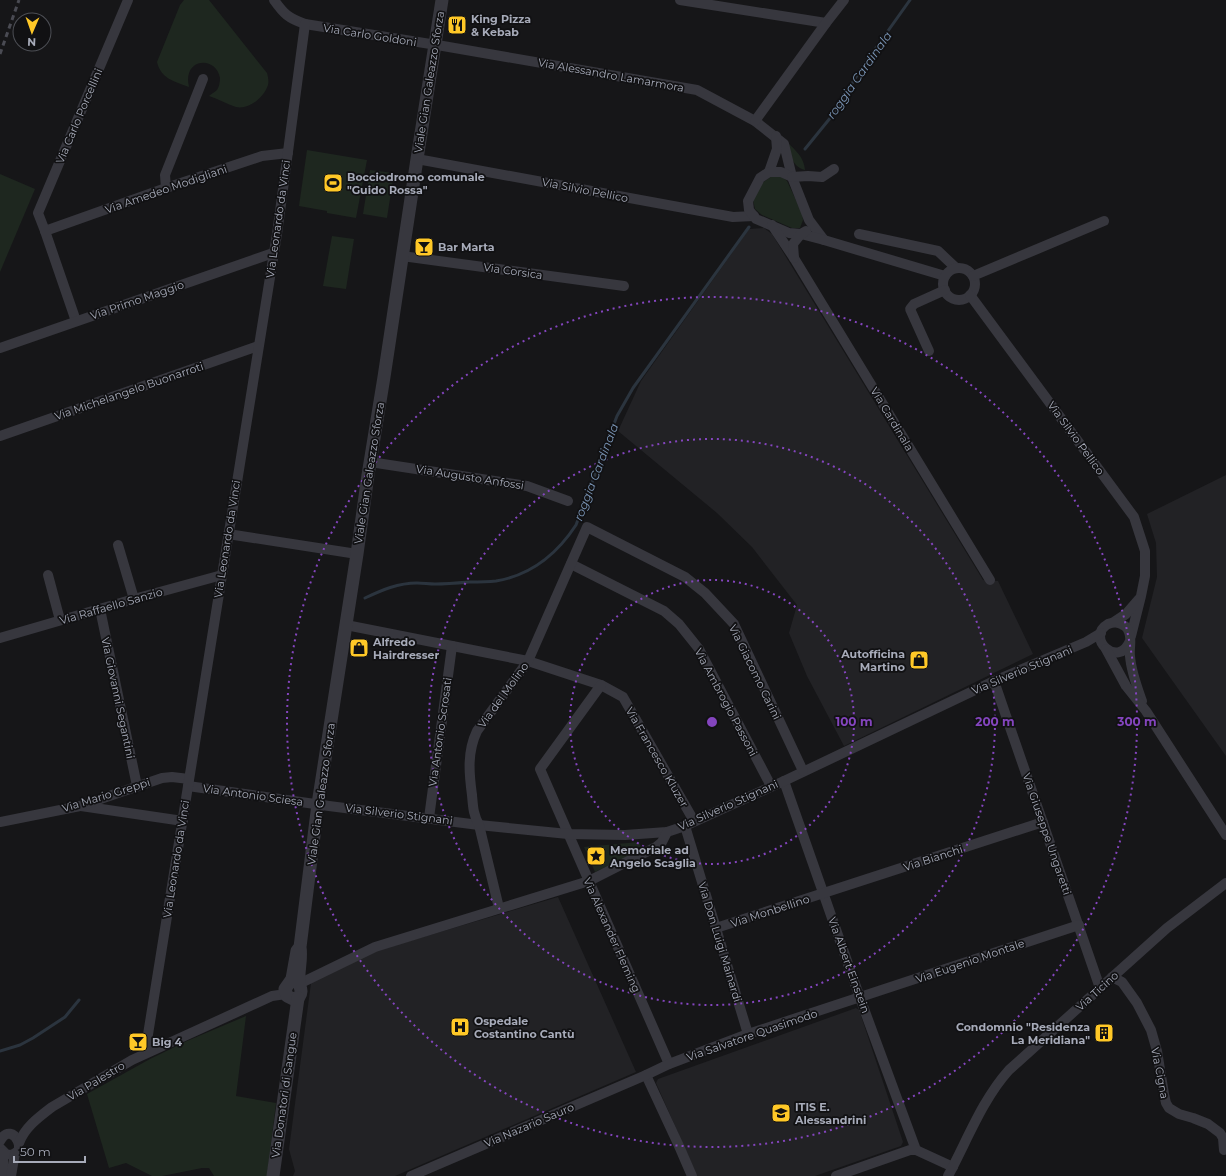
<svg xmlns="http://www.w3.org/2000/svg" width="1226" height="1176" font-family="Montserrat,sans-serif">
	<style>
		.built { fill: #222225 }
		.green { fill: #1e271f }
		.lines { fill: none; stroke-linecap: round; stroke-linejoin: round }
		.stream { stroke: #2b343e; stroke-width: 3 }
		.minor { stroke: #37373e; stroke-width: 10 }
		.tertiary { stroke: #37373e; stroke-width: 13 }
		.rail { stroke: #4a4b53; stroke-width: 3; stroke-dasharray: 5 4; stroke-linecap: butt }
		.ring { fill: none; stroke: #8445be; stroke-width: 2; stroke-dasharray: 2 4 }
		.labels { text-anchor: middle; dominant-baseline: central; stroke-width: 3.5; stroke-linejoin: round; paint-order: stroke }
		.poi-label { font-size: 11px; font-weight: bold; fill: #a7abb9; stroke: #111113; text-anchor: start }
		.street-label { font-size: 11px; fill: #a7abb9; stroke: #111113 }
		.water-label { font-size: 12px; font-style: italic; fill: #7b96b7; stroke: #111113 }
		.centre { fill: #8445be; stroke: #111113; stroke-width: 2 }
		.ring-label { font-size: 12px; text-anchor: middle; font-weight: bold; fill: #8445be; stroke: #111113; stroke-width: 3.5; stroke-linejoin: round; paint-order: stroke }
	</style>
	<rect width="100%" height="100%" fill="#161618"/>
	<g class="built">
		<polygon points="764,228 772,234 983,580 998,581 1033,654 844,746 807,676 789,633 797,605 752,547 717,513 618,431 641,381 749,229"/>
		<polygon points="1226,475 1226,756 1142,638 1157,577 1156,543 1147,514"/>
		<polygon points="558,897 636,1072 395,1176 293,1176 295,1171 289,1149 311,983 376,951"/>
		<polygon points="856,1008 859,1010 903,1142 901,1146 815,1176 697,1176 656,1083 658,1079"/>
	</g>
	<g class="green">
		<path d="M184 0H209L267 73C268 77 269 81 268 85 264 98 248 110 236 107 227 104 218 99 209 96 211 94 215 92 217 90 219 87 220 82 220 78 216 55 182 58 189 87 174 81 161 79 157 62L180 5Z"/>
		<path d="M787 142C796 151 804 157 805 170 791 166 791 155 787 142Z"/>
		<polygon points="307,150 367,160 356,218 327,213 327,211 299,206"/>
		<polygon points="370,170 394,173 387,218 363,214"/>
		<polygon points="0,174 35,189 0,272"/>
		<polygon points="772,176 781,176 787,181 802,213 803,220 800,228 792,228 762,215 755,209 753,200 762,183"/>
		<polygon points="332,236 354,239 346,289 323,286"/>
		<polygon points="639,842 642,850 595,872 584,847"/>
		<polygon points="246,1016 236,1096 276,1103 267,1176 214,1176 209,1168 202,1168 162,1176 152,1176 126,1163 109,1168 87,1094 150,1059 187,1041"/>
	</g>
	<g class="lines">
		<g class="stream">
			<polyline points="805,149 831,117 863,66 910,0"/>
			<path d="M365 598C382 590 398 583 417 583 423 583 429 584 435 584 446 584 458 583 469 582 478 582 487 582 496 581 532 575 557 554 576 525L617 416 633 388 749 227"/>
			<polyline points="0,1051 20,1045 33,1038 65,1017 79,1000"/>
		</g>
		<g class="minor">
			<path d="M274 0C284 14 288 18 305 24L443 46 697 90 755 121 784 144 792 177 809 220 824 240"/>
			<polyline points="680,0 826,23"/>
			<polyline points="755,121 826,23 844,0"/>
			<polyline points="417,159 733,217 754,216"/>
			<polyline points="769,172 777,149 776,136"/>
			<polyline points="792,177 781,172 769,172 760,178 748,201 749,210 756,219 789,233 801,234 824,240 945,276"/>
			<polyline points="792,177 808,176 822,177 834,169"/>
			<polyline points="166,188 165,175 203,79"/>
			<polyline points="772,225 794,258 990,580"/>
			<polyline points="45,231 166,188 262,156 288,153"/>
			<polyline points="859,234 938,251 956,268"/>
			<polyline points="402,256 624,286"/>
			<polyline points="794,258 793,244 801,234 806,231"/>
			<circle cx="959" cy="284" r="16"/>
			<polyline points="973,276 1104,221"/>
			<polyline points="970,295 1134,517 1145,551 1145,576 1141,596 1131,636"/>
			<polyline points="76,321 45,231 38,213 128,0"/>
			<polyline points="0,348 273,253"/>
			<polyline points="929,351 910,309 914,304 945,290"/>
			<polyline points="0,436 258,346"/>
			<polyline points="370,462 527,486 568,501"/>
			<polyline points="228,534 357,554"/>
			<polyline points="118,545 134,599"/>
			<polyline points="571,564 664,611 679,624 699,649 771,786"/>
			<polyline points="48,575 60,620"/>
			<polyline points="100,609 137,786"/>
			<polyline points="1114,622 1126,614 1139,599"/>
			<polyline points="346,625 528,661 601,685 623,697 694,821"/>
			<polyline points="0,638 134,599 222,575"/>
			<path d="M1130 641C1118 670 1085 637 1108 624 1113 622 1119 622 1123 625 1126 626 1128 629 1129 632 1132 639 1129 649 1130 656 1131 671 1137 687 1142 701"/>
			<polyline points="1106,649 1126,686 1146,711 1226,835"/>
			<polyline points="994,681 1100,988"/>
			<polyline points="601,685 540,769 669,1064"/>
			<polyline points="784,781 860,998 916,1150"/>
			<polyline points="188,786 329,806 479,825 568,834 625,835 667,832 685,826 784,781 994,681 1086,642 1101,633"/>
			<polyline points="81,806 183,821"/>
			<polyline points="429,818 452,646"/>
			<polyline points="0,822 80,806 162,778 172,777 189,779"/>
			<polyline points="685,826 748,1034"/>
			<path d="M499 908 479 825C473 814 473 806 472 795 469 773 467 752 477 731L528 661 587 527 685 577 705 593 734 624 803 771"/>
			<polyline points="716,928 1043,822"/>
			<polyline points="1112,977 1122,982 1137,1003 1151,1030 1157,1051 1164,1094 1166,1103 1169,1108 1179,1114 1193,1118 1208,1124 1220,1133 1223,1138 1224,1150"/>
			<polyline points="299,985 303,982 375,947 589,881 656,847 662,842 667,832"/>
			<polyline points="145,1053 277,234 305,24"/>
			<polyline points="646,1075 679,1146 692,1176"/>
			<path d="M0 1141C13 1117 32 1160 6 1154L0 1148"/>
			<path d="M19 1143C25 1127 39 1117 52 1107L132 1060 272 996 286 994"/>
			<polyline points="3,1152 3,1176"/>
			<polyline points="11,1176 15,1153"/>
			<polyline points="411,1176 646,1075 669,1064 748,1034 1079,925"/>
			<polyline points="836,1176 910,1150 916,1150 953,1167"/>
			<path d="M948 1176C967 1141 982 1100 1009 1070L1167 928 1226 883"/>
		</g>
		<g class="tertiary">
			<path d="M300 947 297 951 292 979 285 989 287 996 293 999 299 997C303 991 300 988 299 982 298 970 302 959 300 947L318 804 357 554 368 475 384 377 417 159 442 0"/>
			<polyline points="273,1176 298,998"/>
		</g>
		<polyline class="rail" points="0,54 19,0"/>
	</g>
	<g class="ring">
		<circle cx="712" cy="722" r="142"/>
		<circle cx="712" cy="722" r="283"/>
		<circle cx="712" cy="722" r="425"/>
	</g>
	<defs>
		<symbol id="restaurant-square" viewBox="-11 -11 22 22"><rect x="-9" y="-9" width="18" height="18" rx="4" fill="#ffc827" stroke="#111113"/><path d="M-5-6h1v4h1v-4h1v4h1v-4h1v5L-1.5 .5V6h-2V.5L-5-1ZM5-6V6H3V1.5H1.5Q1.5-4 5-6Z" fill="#111"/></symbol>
		<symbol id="stadium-square" viewBox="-11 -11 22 22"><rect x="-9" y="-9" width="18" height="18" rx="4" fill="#ffc827" stroke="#111113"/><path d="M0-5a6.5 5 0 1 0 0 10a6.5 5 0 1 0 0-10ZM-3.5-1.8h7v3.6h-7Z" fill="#111"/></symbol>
		<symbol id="bar-square" viewBox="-11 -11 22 22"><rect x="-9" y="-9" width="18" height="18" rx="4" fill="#ffc827" stroke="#111113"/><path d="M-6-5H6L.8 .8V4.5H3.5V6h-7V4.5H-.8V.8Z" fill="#111"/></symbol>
		<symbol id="shop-square" viewBox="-11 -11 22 22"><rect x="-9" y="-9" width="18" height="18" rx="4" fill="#ffc827" stroke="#111113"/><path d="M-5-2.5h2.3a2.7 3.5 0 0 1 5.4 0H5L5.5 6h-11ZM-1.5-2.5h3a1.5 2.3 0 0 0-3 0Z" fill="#111"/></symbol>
		<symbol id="sight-square" viewBox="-11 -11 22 22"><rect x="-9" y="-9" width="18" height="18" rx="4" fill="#ffc827" stroke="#111113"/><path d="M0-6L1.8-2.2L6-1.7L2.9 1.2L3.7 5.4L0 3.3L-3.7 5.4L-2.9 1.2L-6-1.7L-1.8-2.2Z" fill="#111"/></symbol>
		<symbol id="hospital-square" viewBox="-11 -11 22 22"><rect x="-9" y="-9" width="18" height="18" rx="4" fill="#ffc827" stroke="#111113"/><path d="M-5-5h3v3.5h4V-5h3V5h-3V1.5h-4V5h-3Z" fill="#111"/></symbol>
		<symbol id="building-square" viewBox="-11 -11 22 22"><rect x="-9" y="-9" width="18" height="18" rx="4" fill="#ffc827" stroke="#111113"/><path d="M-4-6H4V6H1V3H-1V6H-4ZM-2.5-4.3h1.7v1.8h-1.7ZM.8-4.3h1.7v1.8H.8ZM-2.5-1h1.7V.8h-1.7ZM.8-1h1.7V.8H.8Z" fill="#111"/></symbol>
		<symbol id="school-square" viewBox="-11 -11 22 22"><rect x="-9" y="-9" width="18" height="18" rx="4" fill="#ffc827" stroke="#111113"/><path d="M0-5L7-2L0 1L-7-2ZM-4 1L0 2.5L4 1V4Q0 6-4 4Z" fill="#111"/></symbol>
	</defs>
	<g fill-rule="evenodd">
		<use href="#restaurant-square" x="446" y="14" width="22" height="22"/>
		<use href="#stadium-square" x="322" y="172" width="22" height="22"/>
		<use href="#bar-square" x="413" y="236" width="22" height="22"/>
		<use href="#shop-square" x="348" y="637" width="22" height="22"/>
		<use href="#shop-square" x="908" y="649" width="22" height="22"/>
		<use href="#sight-square" x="585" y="845" width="22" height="22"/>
		<use href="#hospital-square" x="449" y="1016" width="22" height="22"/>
		<use href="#building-square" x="1093" y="1022" width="22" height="22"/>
		<use href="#bar-square" x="127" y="1031" width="22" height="22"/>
		<use href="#school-square" x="770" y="1102" width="22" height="22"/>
	</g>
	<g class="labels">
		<g class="poi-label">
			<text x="471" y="19">King Pizza<tspan x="471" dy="13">&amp; Kebab</tspan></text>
			<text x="347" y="177">Bocciodromo comunale<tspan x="347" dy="13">"Guido Rossa"</tspan></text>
			<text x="438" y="247">Bar Marta</text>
			<text x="373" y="642">Alfredo<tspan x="373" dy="13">Hairdresser</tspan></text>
			<text x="905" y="654" text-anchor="end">Autofficina<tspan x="905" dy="13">Martino</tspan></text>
			<text x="610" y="850">Memoriale ad<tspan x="610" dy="13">Angelo Scaglia</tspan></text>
			<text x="474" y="1021">Ospedale<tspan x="474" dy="13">Costantino Cantù</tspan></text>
			<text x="1090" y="1027" text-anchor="end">Condomnio "Residenza<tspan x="1090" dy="13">La Meridiana"</tspan></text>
			<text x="152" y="1042">Big 4</text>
			<text x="795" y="1107">ITIS E.<tspan x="795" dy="13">Alessandrini</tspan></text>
		</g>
		<g class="street-label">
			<text transform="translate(370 35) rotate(9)">Via Carlo Goldoni</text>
			<text transform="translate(611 75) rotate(10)">Via Alessandro Lamarmora</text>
			<text transform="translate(429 82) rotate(-81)">Viale Gian Galeazzo Sforza</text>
			<text transform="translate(79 116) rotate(-67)">Via Carlo Porcellini</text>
			<text transform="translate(166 189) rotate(-19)">Via Amedeo Modigliani</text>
			<text transform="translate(585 190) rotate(11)">Via Silvio Pellico</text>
			<text transform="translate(278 219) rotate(-82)">Via Leonardo da Vinci</text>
			<text transform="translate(513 271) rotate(8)">Via Corsica</text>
			<text transform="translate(137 300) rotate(-19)">Via Primo Maggio</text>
			<text transform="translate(129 391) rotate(-19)">Via Michelangelo Buonarroti</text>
			<text transform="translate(892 419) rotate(59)">Via Cardinala</text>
			<text transform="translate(1076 438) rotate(54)">Via Silvio Pellico</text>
			<text transform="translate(369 473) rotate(-81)">Viale Gian Galeazzo Sforza</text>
			<text transform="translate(470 477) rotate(9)">Via Augusto Anfossi</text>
			<text transform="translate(227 539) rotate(-81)">Via Leonardo da Vinci</text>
			<text transform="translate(111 606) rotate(-16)">Via Raffaello Sanzio</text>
			<text transform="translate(1022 670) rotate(-23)">Via Silverio Stignani</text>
			<text transform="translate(755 672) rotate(64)">Via Giacomo Carini</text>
			<text transform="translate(503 695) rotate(-54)">Via del Molino</text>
			<text transform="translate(118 698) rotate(78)">Via Giovanni Segantini</text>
			<text transform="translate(726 702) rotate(62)">Via Ambrogio Passoni</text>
			<text transform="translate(440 732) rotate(-82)">Via Antonio Scrosati</text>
			<text transform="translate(657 757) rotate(60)">Via Francesco Kluzer</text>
			<text transform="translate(321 794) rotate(-82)">Viale Gian Galeazzo Sforza</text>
			<text transform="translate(106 795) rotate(-17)">Via Mario Greppi</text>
			<text transform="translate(253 795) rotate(8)">Via Antonio Sciesa</text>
			<text transform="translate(728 805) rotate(-24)">Via Silverio Stignani</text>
			<text transform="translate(399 814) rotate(7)">Via Silverio Stignani</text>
			<text transform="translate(1047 834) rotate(71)">Via Giuseppe Ungaretti</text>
			<text transform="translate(933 858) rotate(-18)">Via Bianchi</text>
			<text transform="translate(176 859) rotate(-81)">Via Leonardo da Vinci</text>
			<text transform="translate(770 911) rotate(-18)">Via Monbellino</text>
			<text transform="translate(612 935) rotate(66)">Via Alexander Fleming</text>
			<text transform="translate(720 942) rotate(73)">Via Don Luigi Mainardi</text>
			<text transform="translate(970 961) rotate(-19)">Via Eugenio Montale</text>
			<text transform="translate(849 965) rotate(70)">Via Albert Einstein</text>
			<text transform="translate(1097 991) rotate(-42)">Via Ticino</text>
			<text transform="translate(752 1035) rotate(-19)">Via Salvatore Quasimodo</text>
			<text transform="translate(1160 1073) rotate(79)">Via Cigna</text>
			<text transform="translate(96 1081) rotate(-31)">Via Palestro</text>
			<text transform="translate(284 1095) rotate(-82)">Via Donatori di Sangue</text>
			<text transform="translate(529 1125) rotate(-23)">Via Nazario Sauro</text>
		</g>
		<g class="water-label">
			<text transform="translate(859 75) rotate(-55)">roggia Cardinala</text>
			<text transform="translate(596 472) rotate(-69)">roggia Cardinala</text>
		</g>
	</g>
	<circle cx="712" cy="722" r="6" class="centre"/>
	<g class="ring-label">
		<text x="854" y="726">100 m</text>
		<text x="995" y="726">200 m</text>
		<text x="1137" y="726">300 m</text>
	</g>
	<g transform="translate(32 32) rotate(182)"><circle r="19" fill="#111113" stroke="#4d4f55"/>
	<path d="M0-3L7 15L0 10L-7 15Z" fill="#ffc827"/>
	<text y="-6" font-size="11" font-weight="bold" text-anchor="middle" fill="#a7abb9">N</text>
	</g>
	<path d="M14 1156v6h71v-6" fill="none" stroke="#a7abb9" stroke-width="2"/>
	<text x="20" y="1156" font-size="12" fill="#a7abb9" stroke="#111113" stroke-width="3" paint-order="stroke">50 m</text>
</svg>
